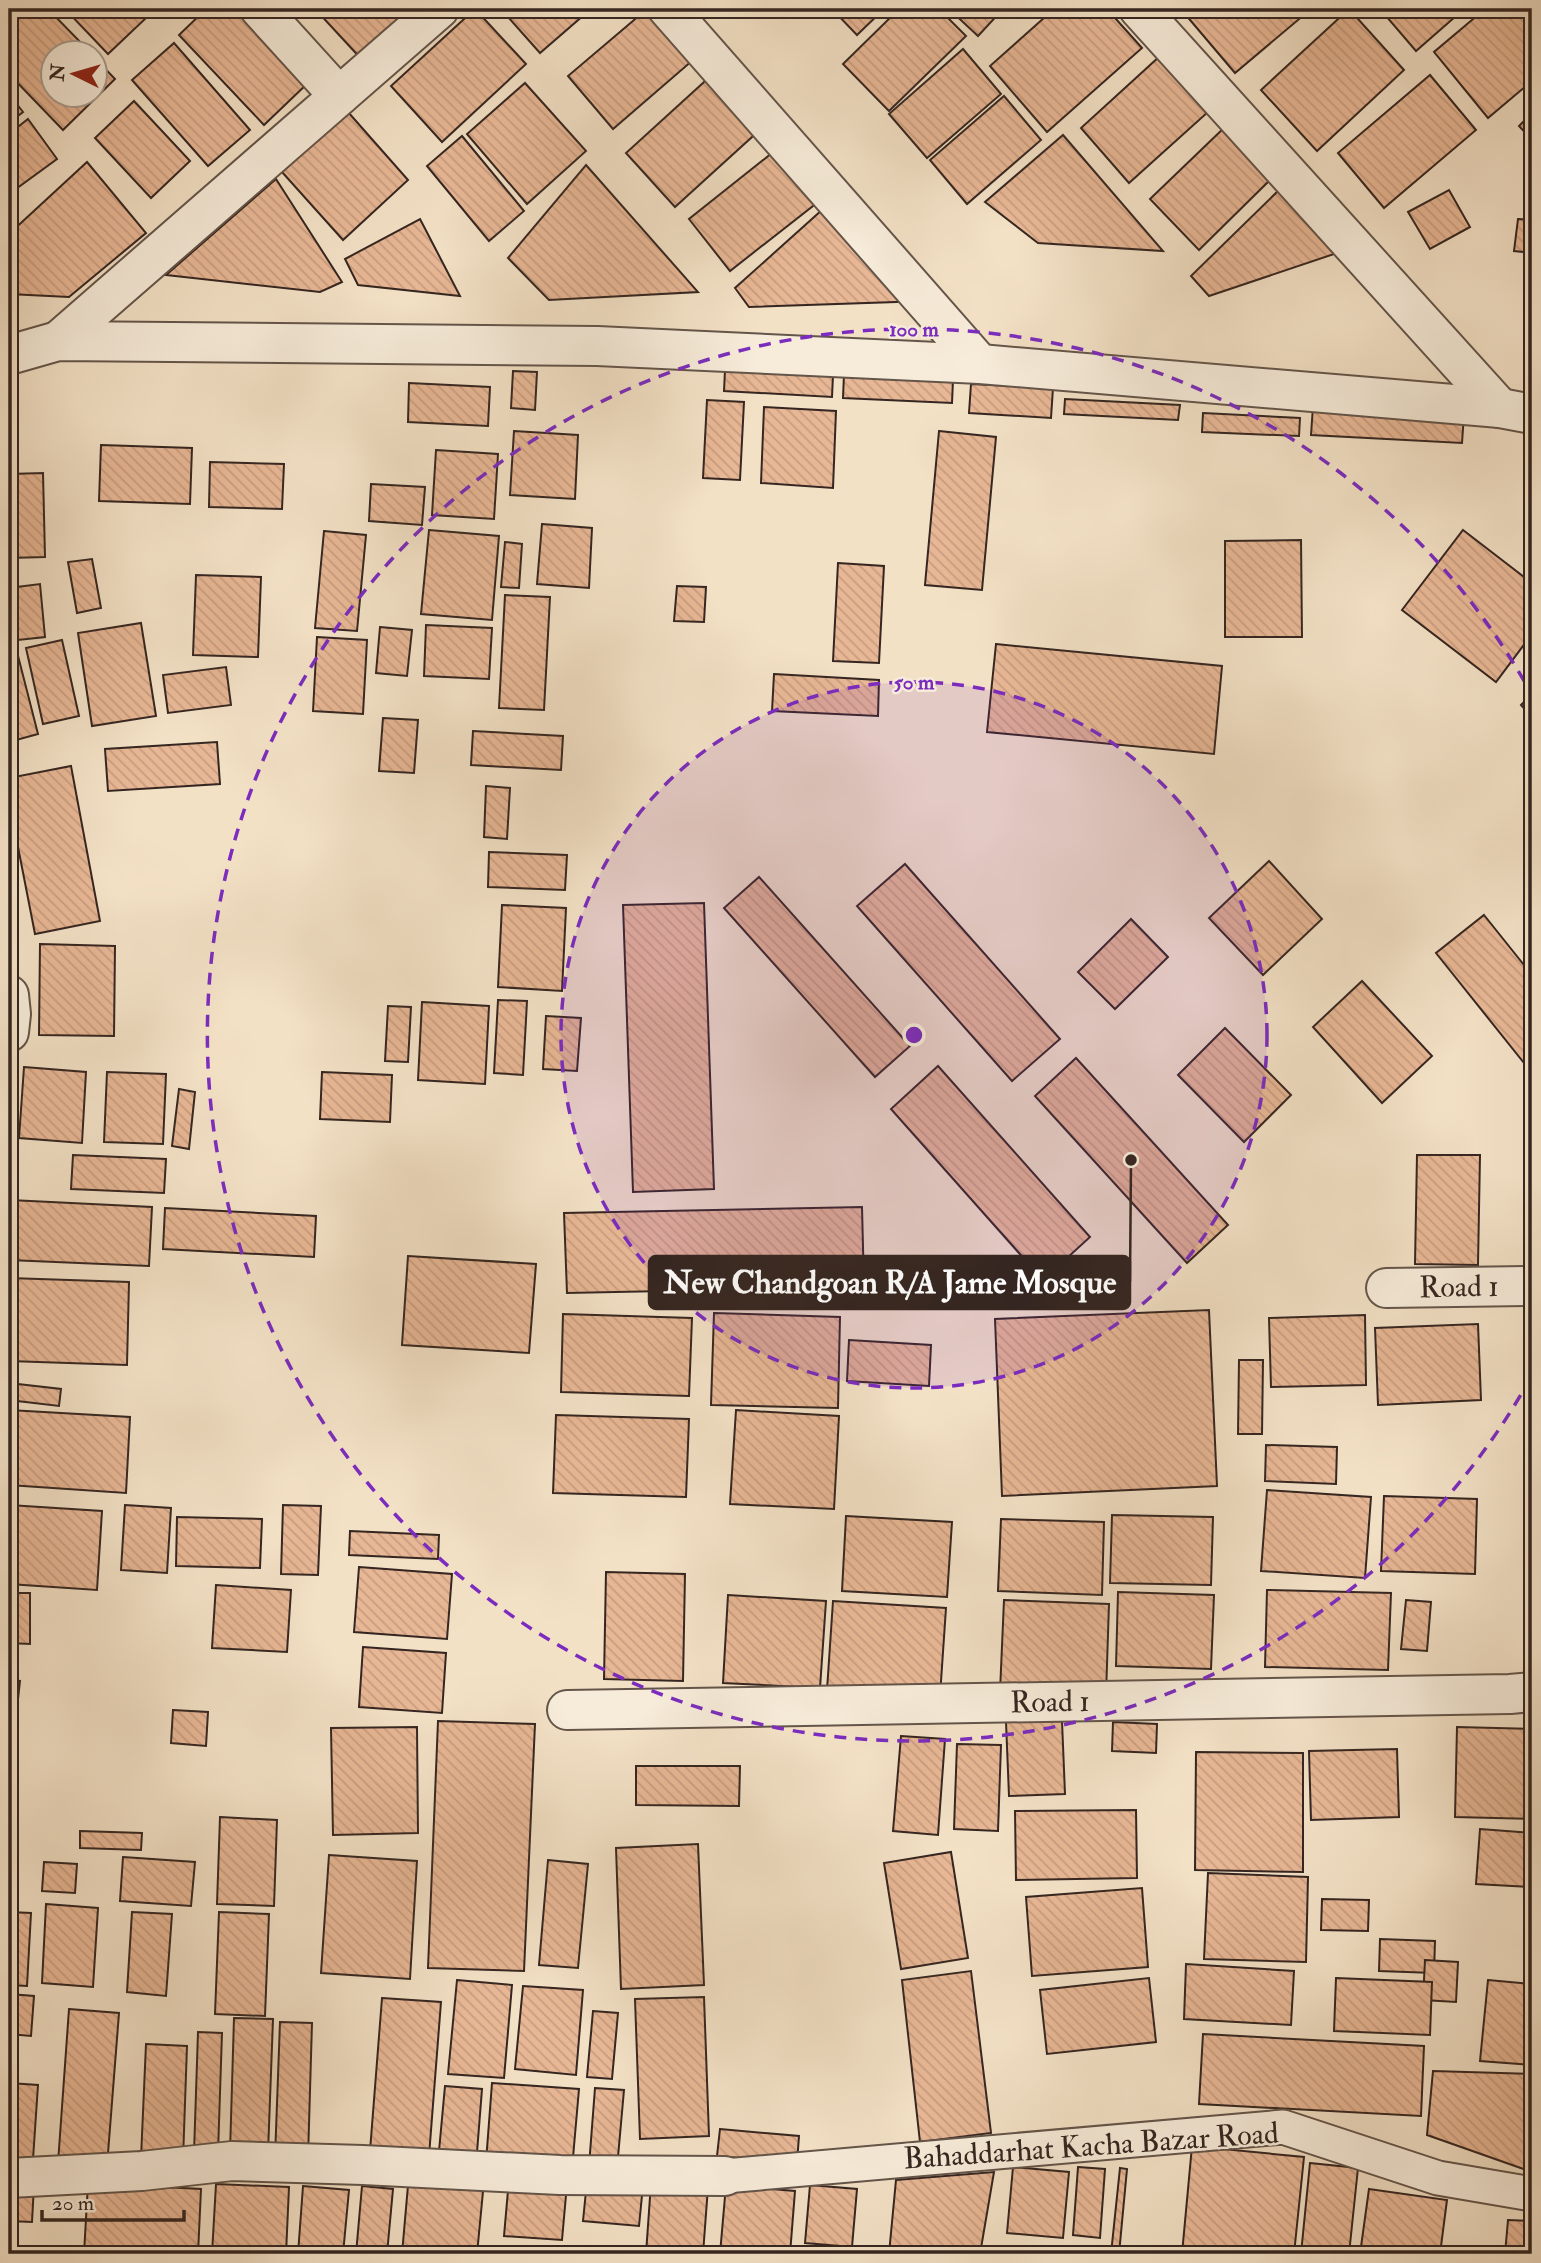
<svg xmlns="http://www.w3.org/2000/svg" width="1541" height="2263" font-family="'IM FELL Double Pica',serif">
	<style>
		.building { fill: url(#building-back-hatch); stroke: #352621; stroke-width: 2 }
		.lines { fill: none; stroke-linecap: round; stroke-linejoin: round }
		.pedestrian-casing { stroke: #64554a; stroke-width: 37 }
		.minor-casing { stroke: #64554a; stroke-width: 42 }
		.tertiary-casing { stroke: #64554a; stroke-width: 42 }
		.pedestrian { stroke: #f7ecda; stroke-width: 33 }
		.minor { stroke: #f7ecda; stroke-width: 38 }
		.tertiary { stroke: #f7ecda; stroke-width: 38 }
		.ring { fill: none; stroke: #7b2cbf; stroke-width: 3.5; stroke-dasharray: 12 9 }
		.labels { text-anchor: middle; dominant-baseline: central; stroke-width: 5; stroke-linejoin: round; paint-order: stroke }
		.street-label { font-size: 30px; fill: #352621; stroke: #f7ecda }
		.centre { fill: #7b2cbf; stroke: #f7ecda; stroke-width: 3.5 }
		.ring-label { font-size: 21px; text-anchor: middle; font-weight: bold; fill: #7b2cbf; stroke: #f7ecda; stroke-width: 5; stroke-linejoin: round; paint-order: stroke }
		.leader { fill: none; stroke: #352621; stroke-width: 2.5 }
		.callout-dot { fill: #352621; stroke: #f7ecda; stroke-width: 2.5 }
		.callout { fill: #352621; stroke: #352621; stroke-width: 2.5 }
		.callout-label { font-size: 32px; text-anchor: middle; font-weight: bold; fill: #fff }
	</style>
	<defs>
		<pattern id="building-back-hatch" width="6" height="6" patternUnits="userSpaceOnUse" patternTransform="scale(1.75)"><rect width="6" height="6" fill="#e8b795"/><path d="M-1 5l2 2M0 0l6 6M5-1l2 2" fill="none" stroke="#c89d80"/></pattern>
	</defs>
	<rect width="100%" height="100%" fill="#f3e1c6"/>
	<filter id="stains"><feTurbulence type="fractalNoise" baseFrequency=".00286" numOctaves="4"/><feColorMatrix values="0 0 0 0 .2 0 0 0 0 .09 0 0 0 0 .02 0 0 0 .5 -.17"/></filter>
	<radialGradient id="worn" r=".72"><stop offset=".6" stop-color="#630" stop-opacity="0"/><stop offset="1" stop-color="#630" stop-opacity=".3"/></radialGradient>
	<g class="building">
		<polygon points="9,9 48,9 90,52 52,52 52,94 94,94 94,57 115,79 63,130 9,74"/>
		<polygon points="65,9 137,9 146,18 108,54"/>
		<polygon points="206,9 239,9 309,82 264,125 179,35"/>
		<polygon points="317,9 424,9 365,63 316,10"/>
		<polygon points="475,9 526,64 442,142 391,86"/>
		<polygon points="501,9 581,9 585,14 540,53"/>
		<polygon points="647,9 661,9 700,54 613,129 568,76"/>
		<polygon points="832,9 884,9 857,35"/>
		<polygon points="899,9 939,9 966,36 889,111 843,64"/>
		<polygon points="949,9 1003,9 978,36"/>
		<polygon points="1054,9 1107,9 1142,48 1047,132 990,66"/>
		<polygon points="1191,9 1311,9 1235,73 1185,14"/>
		<polygon points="1349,9 1404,70 1317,151 1261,90"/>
		<polygon points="1380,9 1464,9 1416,51"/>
		<polygon points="1485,9 1532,9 1532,81 1488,118 1434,52"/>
		<polygon points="174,43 250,130 208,166 132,80"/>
		<polygon points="963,49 1001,94 927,158 889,114"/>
		<polygon points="1160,56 1208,112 1129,183 1081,128"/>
		<polygon points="714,73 763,127 675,207 626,153"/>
		<polygon points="1430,75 1476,130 1384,208 1338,153"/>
		<polygon points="525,83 586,151 527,204 467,134"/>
		<polygon points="9,94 23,112 9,123"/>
		<polygon points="1004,96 1041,140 967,204 930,160"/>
		<polygon points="134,101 190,161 151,198 95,138"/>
		<polygon points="348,112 408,180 343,240 282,172"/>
		<polygon points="1532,113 1532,140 1519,126"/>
		<polygon points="28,119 57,159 9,194 9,134"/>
		<polygon points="1226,126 1274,176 1199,250 1150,199"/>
		<polygon points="1063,135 1163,251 1038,243 985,202"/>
		<polygon points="462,136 524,211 489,241 427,166"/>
		<polygon points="777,149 818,202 730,271 689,219"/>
		<polygon points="87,162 146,233 69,297 9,294 9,234"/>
		<polygon points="586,165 698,292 549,300 508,258"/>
		<polygon points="276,179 342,282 320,292 166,275"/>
		<polygon points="1282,187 1337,253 1209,296 1191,276"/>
		<polygon points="1449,190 1470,227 1430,249 1408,212"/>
		<polygon points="832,201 925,301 749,307 735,288"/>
		<polygon points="420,219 460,296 358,285 345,259"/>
		<polygon points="1518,219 1532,220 1532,253 1514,251"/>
		<polygon points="725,370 833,375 832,397 724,391"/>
		<polygon points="513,371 537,372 535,410 511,408"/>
		<polygon points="844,374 953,380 952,403 843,398"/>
		<polygon points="409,383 490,387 488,426 408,422"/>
		<polygon points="971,384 1053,388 1051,418 969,413"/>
		<polygon points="1065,399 1180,405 1178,420 1064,414"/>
		<polygon points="707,400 744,402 740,480 703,478"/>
		<polygon points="1313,406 1464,414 1462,443 1311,435"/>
		<polygon points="764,407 836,411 833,488 761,483"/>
		<polygon points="1203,413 1300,418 1299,436 1202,432"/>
		<polygon points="514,431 578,435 575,499 510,495"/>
		<polygon points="939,431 996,437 982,590 925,585"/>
		<polygon points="101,445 192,448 190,504 99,501"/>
		<polygon points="436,450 498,454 494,519 432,515"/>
		<polygon points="210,462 284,464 282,509 209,507"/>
		<polygon points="43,473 45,557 9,558 9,474"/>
		<polygon points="371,484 425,487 422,525 369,521"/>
		<polygon points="542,524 592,528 589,588 537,584"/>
		<polygon points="429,530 499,536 492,620 421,614"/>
		<polygon points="1463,530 1532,583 1532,634 1496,682 1402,610"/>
		<polygon points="324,531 366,535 357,631 315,628"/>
		<polygon points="1301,540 1302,637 1225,637 1225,541"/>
		<polygon points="505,542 522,544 519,588 501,587"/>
		<polygon points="92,559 101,608 77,613 68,562"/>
		<polygon points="838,563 884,566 879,663 833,661"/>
		<polygon points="196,575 261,577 258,657 193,655"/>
		<polygon points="40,584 45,637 9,641 9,588"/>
		<polygon points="677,586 706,587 704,622 674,621"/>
		<polygon points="505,595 550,597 544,710 499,708"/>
		<polygon points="141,623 156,716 92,726 78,633"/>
		<polygon points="426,625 492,628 489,679 424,676"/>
		<polygon points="380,627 412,630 407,676 376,673"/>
		<polygon points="317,637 367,640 363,714 313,711"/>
		<polygon points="62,640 79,716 43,724 26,648"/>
		<polygon points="996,644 1222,666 1214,754 987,732"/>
		<polygon points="16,648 38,734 9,742 9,650"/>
		<polygon points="226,667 231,705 168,713 163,675"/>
		<polygon points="774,674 879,680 878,716 772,711"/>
		<polygon points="1532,694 1532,717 1521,705"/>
		<polygon points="383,718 418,720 414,773 379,771"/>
		<polygon points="473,731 563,736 561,770 471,765"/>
		<polygon points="217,742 220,784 108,791 105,749"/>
		<polygon points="71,766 100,921 35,934 9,801 9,778"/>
		<polygon points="486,786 510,788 507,839 484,837"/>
		<polygon points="489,852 567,855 565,890 488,887"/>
		<polygon points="1269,861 1322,919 1263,975 1209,918"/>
		<polygon points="905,864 1060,1039 1012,1081 857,906"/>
		<polygon points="759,877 910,1046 875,1077 724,908"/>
		<polygon points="704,903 714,1189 633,1192 623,905"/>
		<polygon points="502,905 566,908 562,991 498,987"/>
		<polygon points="1484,915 1532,975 1532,1073 1436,953"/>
		<polygon points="1131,919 1168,957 1115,1009 1078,972"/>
		<polygon points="40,944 115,946 114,1036 39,1035"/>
		<polygon points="1362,981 1432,1056 1382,1103 1313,1027"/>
		<polygon points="498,1000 527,1001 523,1075 494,1073"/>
		<polygon points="422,1002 489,1006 485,1084 418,1080"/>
		<polygon points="388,1006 411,1007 408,1062 385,1061"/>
		<polygon points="546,1016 581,1018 577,1071 543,1069"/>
		<polygon points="1225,1028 1291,1095 1244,1142 1178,1075"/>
		<polygon points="1076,1058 1228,1225 1187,1263 1035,1096"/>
		<polygon points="938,1066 1090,1237 1043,1280 891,1109"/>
		<polygon points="24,1067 86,1072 82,1143 19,1138"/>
		<polygon points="107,1072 166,1074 163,1144 104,1142"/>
		<polygon points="322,1072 392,1075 390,1122 320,1119"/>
		<polygon points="179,1089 195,1092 189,1149 172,1146"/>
		<polygon points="73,1155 166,1159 164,1193 71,1189"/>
		<polygon points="1417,1155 1480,1155 1478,1265 1415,1264"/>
		<polygon points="10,1200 152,1207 149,1266 9,1260"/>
		<polygon points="862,1207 864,1287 567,1293 564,1213"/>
		<polygon points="165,1208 316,1216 314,1257 163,1249"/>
		<polygon points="408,1256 536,1264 529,1353 402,1345"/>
		<polygon points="9,1278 129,1282 127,1365 9,1361"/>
		<polygon points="1209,1310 1217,1486 1002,1496 995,1319"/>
		<polygon points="714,1313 840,1317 838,1408 711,1405"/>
		<polygon points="563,1314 692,1318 689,1396 561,1392"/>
		<polygon points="1365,1315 1366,1385 1271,1387 1269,1318"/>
		<polygon points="1478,1324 1481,1400 1378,1405 1375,1328"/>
		<polygon points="849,1340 931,1345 929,1386 847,1381"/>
		<polygon points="1239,1360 1263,1360 1262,1434 1238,1434"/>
		<polygon points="9,1383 61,1389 59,1406 9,1400"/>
		<polygon points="1529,1405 1532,1405 1532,1489 1531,1489"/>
		<polygon points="9,1410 130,1417 126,1493 9,1485"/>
		<polygon points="736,1410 839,1416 834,1509 730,1504"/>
		<polygon points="556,1415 689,1419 686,1497 553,1493"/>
		<polygon points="1266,1445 1337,1447 1336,1484 1265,1481"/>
		<polygon points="1267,1490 1371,1497 1365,1578 1261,1571"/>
		<polygon points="1384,1496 1477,1499 1475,1574 1381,1571"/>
		<polygon points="9,1505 102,1511 97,1590 9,1584"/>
		<polygon points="125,1505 171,1508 167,1573 121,1570"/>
		<polygon points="283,1505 321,1506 318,1575 281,1574"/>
		<polygon points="1112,1515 1213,1517 1211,1585 1110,1583"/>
		<polygon points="846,1516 952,1522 947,1597 842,1591"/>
		<polygon points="177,1517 262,1519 260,1568 176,1566"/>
		<polygon points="1001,1519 1104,1522 1102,1595 998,1591"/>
		<polygon points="350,1531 439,1535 438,1559 349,1555"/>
		<polygon points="359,1567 452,1574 447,1639 354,1632"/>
		<polygon points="606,1572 685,1574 683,1681 604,1679"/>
		<polygon points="216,1585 291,1590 287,1652 212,1648"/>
		<polygon points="1267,1590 1391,1593 1388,1670 1265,1667"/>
		<polygon points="1118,1592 1214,1595 1211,1669 1116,1666"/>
		<polygon points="9,1593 30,1593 30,1644 9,1643"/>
		<polygon points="728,1595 826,1601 820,1688 723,1683"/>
		<polygon points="1004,1600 1109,1604 1106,1695 1000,1692"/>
		<polygon points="1406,1600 1431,1602 1427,1651 1401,1649"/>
		<polygon points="833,1601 946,1608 940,1696 827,1690"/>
		<polygon points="363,1647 446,1653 442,1713 359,1707"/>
		<polygon points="9,1680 20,1681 18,1699 9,1699"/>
		<polygon points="173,1710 208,1712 206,1746 171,1743"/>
		<polygon points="438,1721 535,1724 524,1971 428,1968"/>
		<polygon points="1062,1721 1065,1794 1009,1796 1006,1722"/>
		<polygon points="1113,1722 1157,1724 1156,1753 1112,1751"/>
		<polygon points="417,1727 418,1833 333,1835 331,1728"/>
		<polygon points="1457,1727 1532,1729 1532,1819 1455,1817"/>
		<polygon points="901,1736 945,1739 938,1835 893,1831"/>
		<polygon points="957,1744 1001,1745 998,1831 954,1829"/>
		<polygon points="1397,1749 1399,1817 1311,1820 1309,1751"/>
		<polygon points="1196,1752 1303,1753 1303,1872 1195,1870"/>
		<polygon points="636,1766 740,1766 739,1806 636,1805"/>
		<polygon points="1136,1810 1137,1878 1016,1880 1015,1811"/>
		<polygon points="220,1817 277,1820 274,1906 217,1904"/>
		<polygon points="1480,1829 1532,1833 1532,1887 1476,1884"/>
		<polygon points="80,1831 142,1833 141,1850 80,1848"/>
		<polygon points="698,1844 704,1985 621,1989 616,1848"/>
		<polygon points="951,1852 968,1958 901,1969 884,1863"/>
		<polygon points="329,1855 417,1861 410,1979 321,1973"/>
		<polygon points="123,1857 195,1862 191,1906 120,1901"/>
		<polygon points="548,1860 588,1864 578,1968 539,1965"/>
		<polygon points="44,1862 77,1864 75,1893 42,1891"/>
		<polygon points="1208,1873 1308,1877 1306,1962 1204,1959"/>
		<polygon points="1142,1888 1148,1967 1032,1976 1026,1897"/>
		<polygon points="1322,1899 1369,1900 1368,1931 1321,1930"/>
		<polygon points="46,1904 98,1908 93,1987 42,1983"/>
		<polygon points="9,1912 31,1913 27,1986 9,1985"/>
		<polygon points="132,1912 172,1914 166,1996 127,1992"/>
		<polygon points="219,1912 269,1914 265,2016 215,2014"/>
		<polygon points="1380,1939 1435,1941 1434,1973 1379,1971"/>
		<polygon points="1425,1960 1458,1962 1456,2002 1423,2000"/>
		<polygon points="1186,1964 1294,1971 1291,2025 1184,2019"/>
		<polygon points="971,1971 991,2133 920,2142 902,1980"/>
		<polygon points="1149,1978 1156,2042 1047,2054 1040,1990"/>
		<polygon points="1336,1978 1432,1982 1430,2035 1334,2031"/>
		<polygon points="457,1980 512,1985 504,2078 448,2074"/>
		<polygon points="1488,1980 1532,1984 1532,2065 1480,2061"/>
		<polygon points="523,1986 583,1990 576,2075 515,2069"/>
		<polygon points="9,1994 34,1996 31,2036 9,2034"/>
		<polygon points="704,1997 709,2136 640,2139 635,1999"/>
		<polygon points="382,1998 441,2002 429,2156 370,2151"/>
		<polygon points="69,2009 119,2013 107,2166 58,2163"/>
		<polygon points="593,2011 618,2013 612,2079 587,2077"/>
		<polygon points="234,2018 273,2019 268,2153 230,2152"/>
		<polygon points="280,2022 312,2023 308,2158 275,2158"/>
		<polygon points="198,2032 222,2033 218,2153 194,2153"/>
		<polygon points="1203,2034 1424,2046 1421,2116 1199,2104"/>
		<polygon points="146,2044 187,2046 183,2160 141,2158"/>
		<polygon points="1433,2071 1532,2074 1532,2172 1427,2135"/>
		<polygon points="9,2083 38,2085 32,2174 9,2172"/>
		<polygon points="492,2083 579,2089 572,2169 486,2162"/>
		<polygon points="445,2086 482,2089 476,2165 438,2162"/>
		<polygon points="595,2088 624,2090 617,2168 589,2166"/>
		<polygon points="720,2129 799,2136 797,2163 717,2156"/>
		<polygon points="1192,2146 1304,2157 1294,2254 1182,2254"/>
		<polygon points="1310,2163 1358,2168 1349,2254 1301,2254"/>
		<polygon points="1013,2167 1069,2172 1063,2238 1007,2233"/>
		<polygon points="1078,2167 1105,2169 1100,2238 1073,2235"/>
		<polygon points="1120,2168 1127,2169 1119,2254 1111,2254"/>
		<polygon points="994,2172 980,2254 889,2254 896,2180"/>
		<polygon points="409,2174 484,2181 477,2254 402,2254"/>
		<polygon points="509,2179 567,2184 562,2240 504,2236"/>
		<polygon points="587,2181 643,2185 639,2226 583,2221"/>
		<polygon points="88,2183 201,2189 198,2254 84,2254"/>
		<polygon points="651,2183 708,2187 703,2254 646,2254"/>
		<polygon points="9,2184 34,2185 32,2222 9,2221"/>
		<polygon points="216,2184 289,2187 286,2254 212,2254"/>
		<polygon points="726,2185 795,2191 790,2254 720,2254"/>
		<polygon points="810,2185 857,2189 852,2247 805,2243"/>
		<polygon points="303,2186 349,2190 343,2254 298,2254"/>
		<polygon points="362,2186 393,2189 387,2254 356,2254"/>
		<polygon points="1369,2189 1447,2200 1440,2254 1360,2254"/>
		<polygon points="1508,2220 1532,2221 1532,2254 1505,2254"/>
	</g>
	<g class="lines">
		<defs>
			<polyline id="pedestrian" points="725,2176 1283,2127 1438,2178 1532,2194"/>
			<g id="minor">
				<polyline points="260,9 339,96"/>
				<polyline points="668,9 980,364"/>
				<polyline points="1139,9 1500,408"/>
				<polyline points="58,341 439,9"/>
				<polyline points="1386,1288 1532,1286"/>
				<polyline points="567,1710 1510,1694 1532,1692"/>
				<polyline points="9,2178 142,2171 232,2161 363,2165 560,2175 725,2176"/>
			</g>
			<g id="tertiary">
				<polyline points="9,355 58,341 597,346 980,364 1500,408 1532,414"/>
				<polyline points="9,995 11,1014 9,1032"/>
			</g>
		</defs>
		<use href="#pedestrian" class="pedestrian-casing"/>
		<use href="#minor" class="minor-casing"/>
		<use href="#tertiary" class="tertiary-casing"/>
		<use href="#pedestrian" class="pedestrian"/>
		<use href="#minor" class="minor"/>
		<use href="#tertiary" class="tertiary"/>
	</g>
	<circle cx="914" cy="1035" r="353" fill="#7b2cbf" fill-opacity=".12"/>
	<g class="ring">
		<circle cx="914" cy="1035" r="353"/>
		<path d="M1531 1377A706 706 0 1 1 1531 693"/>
	</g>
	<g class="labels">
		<g class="street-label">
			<text transform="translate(1459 1287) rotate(-1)">Road 1</text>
			<text transform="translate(1050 1702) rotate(-1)">Road 1</text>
			<text transform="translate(1091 2146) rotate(-4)">Bahaddarhat Kacha Bazar Road</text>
		</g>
	</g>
	<circle cx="914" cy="1035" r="10" class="centre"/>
	<g class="ring-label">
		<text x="914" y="336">100 m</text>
		<text x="914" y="689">50 m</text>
	</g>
	<path class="leader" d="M1131 1160L1130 1282"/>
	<circle class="callout-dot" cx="1131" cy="1160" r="7"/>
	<rect class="callout" x="649" y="1256" width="481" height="53" rx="7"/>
	<g class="callout-label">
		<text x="890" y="1293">New Chandgoan R/A Jame Mosque</text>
	</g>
	<rect width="1541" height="2263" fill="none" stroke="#f3e1c6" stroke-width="35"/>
	<rect x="10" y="10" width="1520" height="2242" fill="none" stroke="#352621" stroke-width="3.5"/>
	<rect x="18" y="18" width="1506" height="2228" fill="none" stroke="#352621" stroke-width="2"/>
	<g transform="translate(74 74) rotate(275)"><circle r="33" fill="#f7ecda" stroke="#a99d90" stroke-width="2"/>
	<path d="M0-5L12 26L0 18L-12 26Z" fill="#8f2418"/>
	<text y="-10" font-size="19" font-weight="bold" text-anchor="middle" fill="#352621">N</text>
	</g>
	<path d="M42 2210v10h142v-10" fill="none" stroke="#352621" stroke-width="3.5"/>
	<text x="52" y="2210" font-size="21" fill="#352621" stroke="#f7ecda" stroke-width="5" paint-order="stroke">20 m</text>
	<rect width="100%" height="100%" filter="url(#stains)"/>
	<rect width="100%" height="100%" fill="url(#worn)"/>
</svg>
